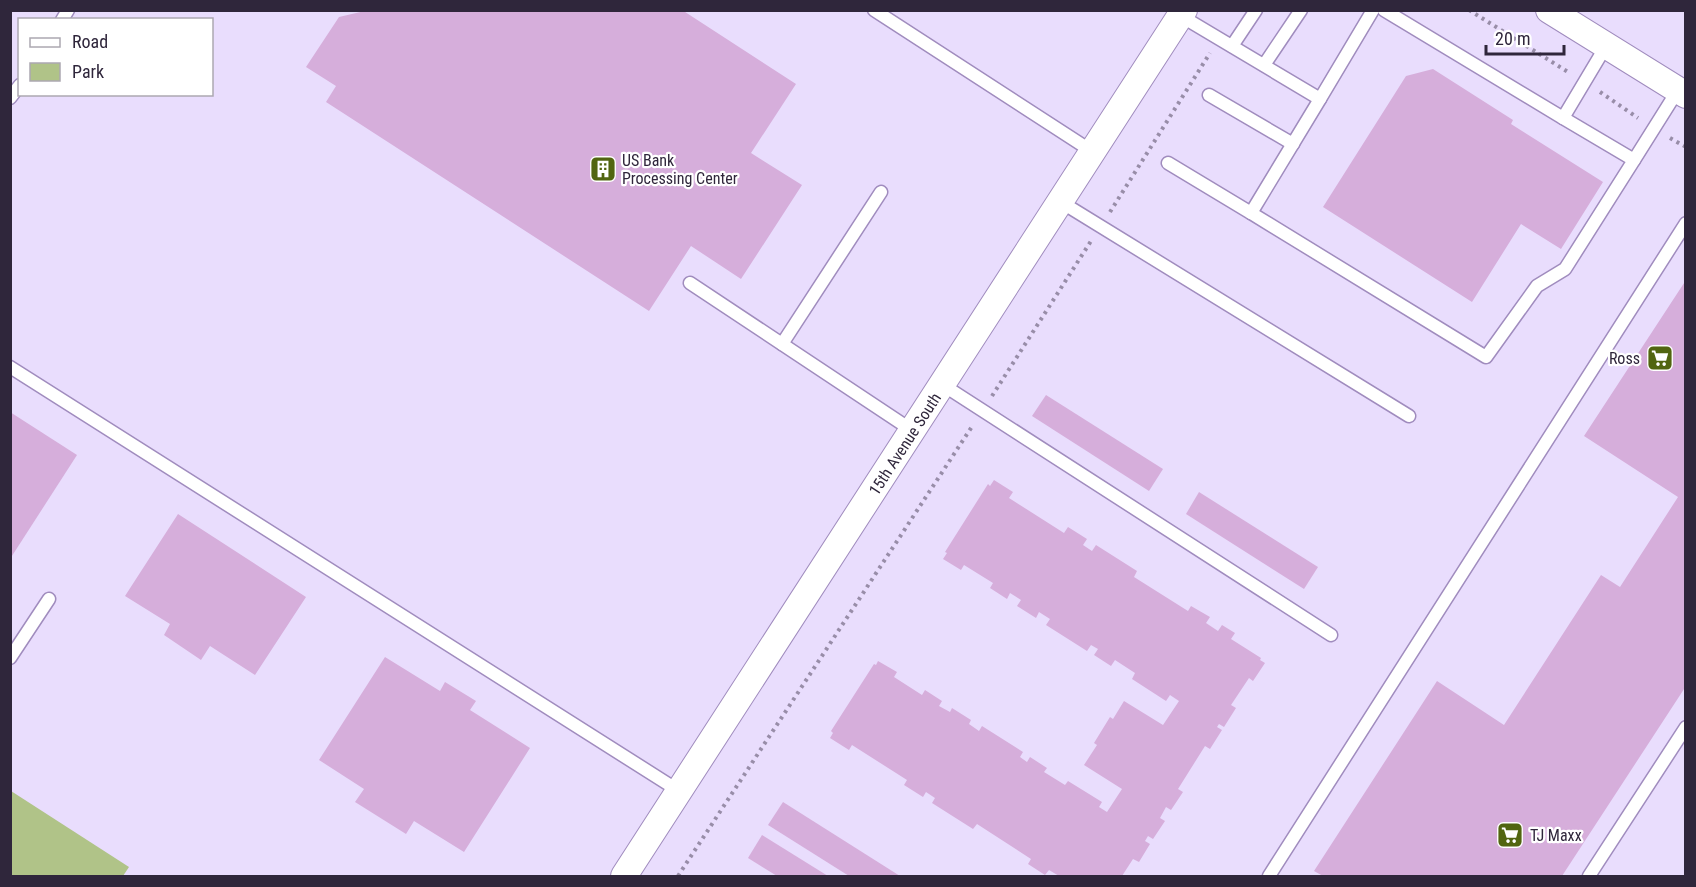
<svg xmlns="http://www.w3.org/2000/svg" width="1696" height="887" font-family="'Roboto Condensed',sans-serif">
	<style>
		.green { fill: #b0c388 }
		.building { fill: #d6aedb }
		.lines { fill: none; stroke-linecap: round; stroke-linejoin: round }
		.service-casing { stroke: #a08cbe; stroke-width: 15 }
		.minor-casing { stroke: #a08cbe; stroke-width: 28 }
		.path { stroke: #988da8; stroke-width: 4; stroke-dasharray: 3 4.5; stroke-linecap: butt }
		.service { stroke: #fff; stroke-width: 12 }
		.minor { stroke: #fff; stroke-width: 26 }
		.labels { text-anchor: middle; dominant-baseline: central; stroke-width: 4.5; stroke-linejoin: round; paint-order: stroke }
		.poi-label { font-size: 16px; fill: #2f263b; stroke: #fff; text-anchor: start }
		.street-label { font-size: 16px; fill: #2f263b; stroke: #fff }
	</style>
	<rect width="100%" height="100%" fill="#e9ddfd"/>
	<polygon class="green" points="11,791 129,867 123,876 11,876"/>
	<g class="building">
		<polygon points="369,10 682,10 796,84 751,153 802,185 741,279 691,246 649,311 326,102 336,86 306,67 339,17"/>
		<polygon points="1433,69 1513,120 1511,124 1603,182 1561,249 1521,224 1472,302 1323,207 1406,76"/>
		<polygon points="1686,280 1686,686 1562,876 1323,876 1314,871 1437,681 1504,725 1601,575 1620,587 1678,497 1584,436"/>
		<polygon points="1046,395 1163,469 1149,491 1032,416"/>
		<polygon points="10,412 77,455 10,559"/>
		<polygon points="994,480 1013,492 1009,498 1064,533 1068,527 1087,539 1083,545 1092,551 1096,545 1137,571 1134,577 1188,611 1191,606 1210,617 1206,623 1218,631 1222,625 1235,633 1231,639 1261,658 1260,660 1265,663 1253,681 1249,678 1231,705 1236,708 1224,727 1219,724 1217,727 1222,730 1210,749 1205,746 1178,789 1183,792 1171,810 1166,807 1160,818 1165,821 1153,839 1148,836 1145,841 1150,844 1139,862 1133,859 1122,876 1059,876 1049,870 1045,875 1028,864 1031,859 977,824 973,829 932,803 935,798 926,792 923,797 904,785 907,780 852,745 849,750 830,738 833,733 831,731 874,664 876,665 878,661 897,672 894,677 922,695 925,690 942,701 939,706 950,712 952,708 971,720 969,724 979,731 982,726 1023,752 1020,757 1027,762 1030,757 1047,768 1044,772 1065,785 1068,781 1102,802 1099,807 1107,812 1122,789 1084,765 1097,745 1094,743 1110,717 1113,719 1124,701 1163,725 1179,701 1170,695 1166,701 1132,679 1135,673 1115,660 1111,666 1094,655 1098,649 1091,645 1087,651 1046,625 1050,619 1039,612 1036,618 1017,606 1021,600 1010,593 1007,599 990,588 993,583 964,565 961,570 943,559 947,553 945,552 988,484 990,486"/>
		<polygon points="1199,492 1318,567 1304,589 1186,514"/>
		<polygon points="178,514 306,597 255,675 210,646 201,660 164,635 170,624 125,596"/>
		<polygon points="385,657 440,691 445,682 476,701 470,710 530,748 464,852 414,821 406,834 355,802 364,789 319,760"/>
		<polygon points="783,802 900,876 849,876 768,825"/>
		<polygon points="762,835 828,876 777,876 748,858"/>
	</g>
	<g class="lines">
		<defs>
			<g id="service">
				<polyline points="874,10 1093,152"/>
				<polyline points="1384,10 1563,118 1606,46"/>
				<polyline points="1181,16 1320,99 1373,10"/>
				<polyline points="62,20 68,10"/>
				<polyline points="1232,46 1256,10"/>
				<polyline points="1264,65 1301,10"/>
				<polyline points="1209,95 1293,144"/>
				<polyline points="10,98 20,85"/>
				<polyline points="1634,160 1678,90"/>
				<polyline points="1168,163 1251,213 1320,99"/>
				<polyline points="1061,202 1409,416"/>
				<polyline points="1251,213 1486,357 1537,286 1565,269 1634,160 1563,118"/>
				<polyline points="690,283 913,431"/>
				<polyline points="782,344 881,192"/>
				<polyline points="10,367 679,791"/>
				<polyline points="943,385 1331,635"/>
				<polyline points="10,658 49,599"/>
				<polyline points="1269,876 1686,223"/>
				<polyline points="1589,876 1686,727"/>
			</g>
			<g id="minor">
				<polyline points="1549,10 1686,95"/>
				<polyline points="624,876 1184,10"/>
			</g>
		</defs>
		<use href="#service" class="service-casing"/>
		<use href="#minor" class="minor-casing"/>
		<g class="path">
			<polyline points="1469,10 1568,72"/>
			<polyline points="1600,92 1638,118"/>
			<polyline points="1670,138 1686,147"/>
			<polyline points="1110,212 1210,53"/>
			<polyline points="992,396 1091,241"/>
			<polyline points="678,876 973,425"/>
		</g>
		<use href="#service" class="service"/>
		<use href="#minor" class="minor"/>
	</g>
	<defs>
		<symbol id="building-square" viewBox="-11 -11 22 22"><rect x="-9" y="-9" width="18" height="18" rx="4" fill="#516510" stroke="#fff"/><path d="M-4-6H4V6H1V3H-1V6H-4ZM-2.5-4.3h1.7v1.8h-1.7ZM.8-4.3h1.7v1.8H.8ZM-2.5-1h1.7V.8h-1.7ZM.8-1h1.7V.8H.8Z" fill="#fff"/></symbol>
		<symbol id="supermarket-square" viewBox="-11 -11 22 22"><rect x="-9" y="-9" width="18" height="18" rx="4" fill="#516510" stroke="#fff"/><path d="M-6-5.5h2.5l.6 2H6L4.5 2H-2.5L-4.4-4H-6ZM-1.5 3.2a1.3 1.3 0 1 0 .1 0ZM3 3.2a1.3 1.3 0 1 0 .1 0Z" fill="#fff"/></symbol>
	</defs>
	<g fill-rule="evenodd">
		<use href="#building-square" x="588" y="154" width="30" height="30"/>
		<use href="#supermarket-square" x="1645" y="343" width="30" height="30"/>
		<use href="#supermarket-square" x="1495" y="820" width="30" height="30"/>
	</g>
	<g class="labels">
		<g class="poi-label">
			<text x="622" y="160">US Bank<tspan x="622" dy="18">Processing Center</tspan></text>
			<text x="1640" y="358" text-anchor="end">Ross</text>
			<text x="1530" y="835">TJ Maxx</text>
		</g>
		<g class="street-label">
			<text transform="translate(905 444) rotate(-57)">15th Avenue South</text>
		</g>
	</g>
	<rect width="1696" height="887" fill="none" stroke="#2f263b" stroke-width="24"/>
	<rect x="18" y="18" width="195" height="78" fill="#ffffff" stroke="#aca8b1" stroke-width="1.5"/>
	<rect x="30" y="38" width="30" height="9" fill="#ffffff" stroke="#aca8b1" stroke-width="1.5"/>
	<text x="72" y="48" font-size="18" fill="#2f263b">Road</text>
	<rect x="30" y="63" width="30" height="18" fill="#b0c388" stroke="#aca8b1" stroke-width="1.5"/>
	<text x="72" y="78" font-size="18" fill="#2f263b">Park</text>
	<path d="M1486 45v9h78v-9" fill="none" stroke="#2f263b" stroke-width="3"/>
	<text x="1495" y="45" font-size="18" fill="#2f263b" stroke="#ffffff" stroke-width="4.5" paint-order="stroke">20 m</text>
</svg>
